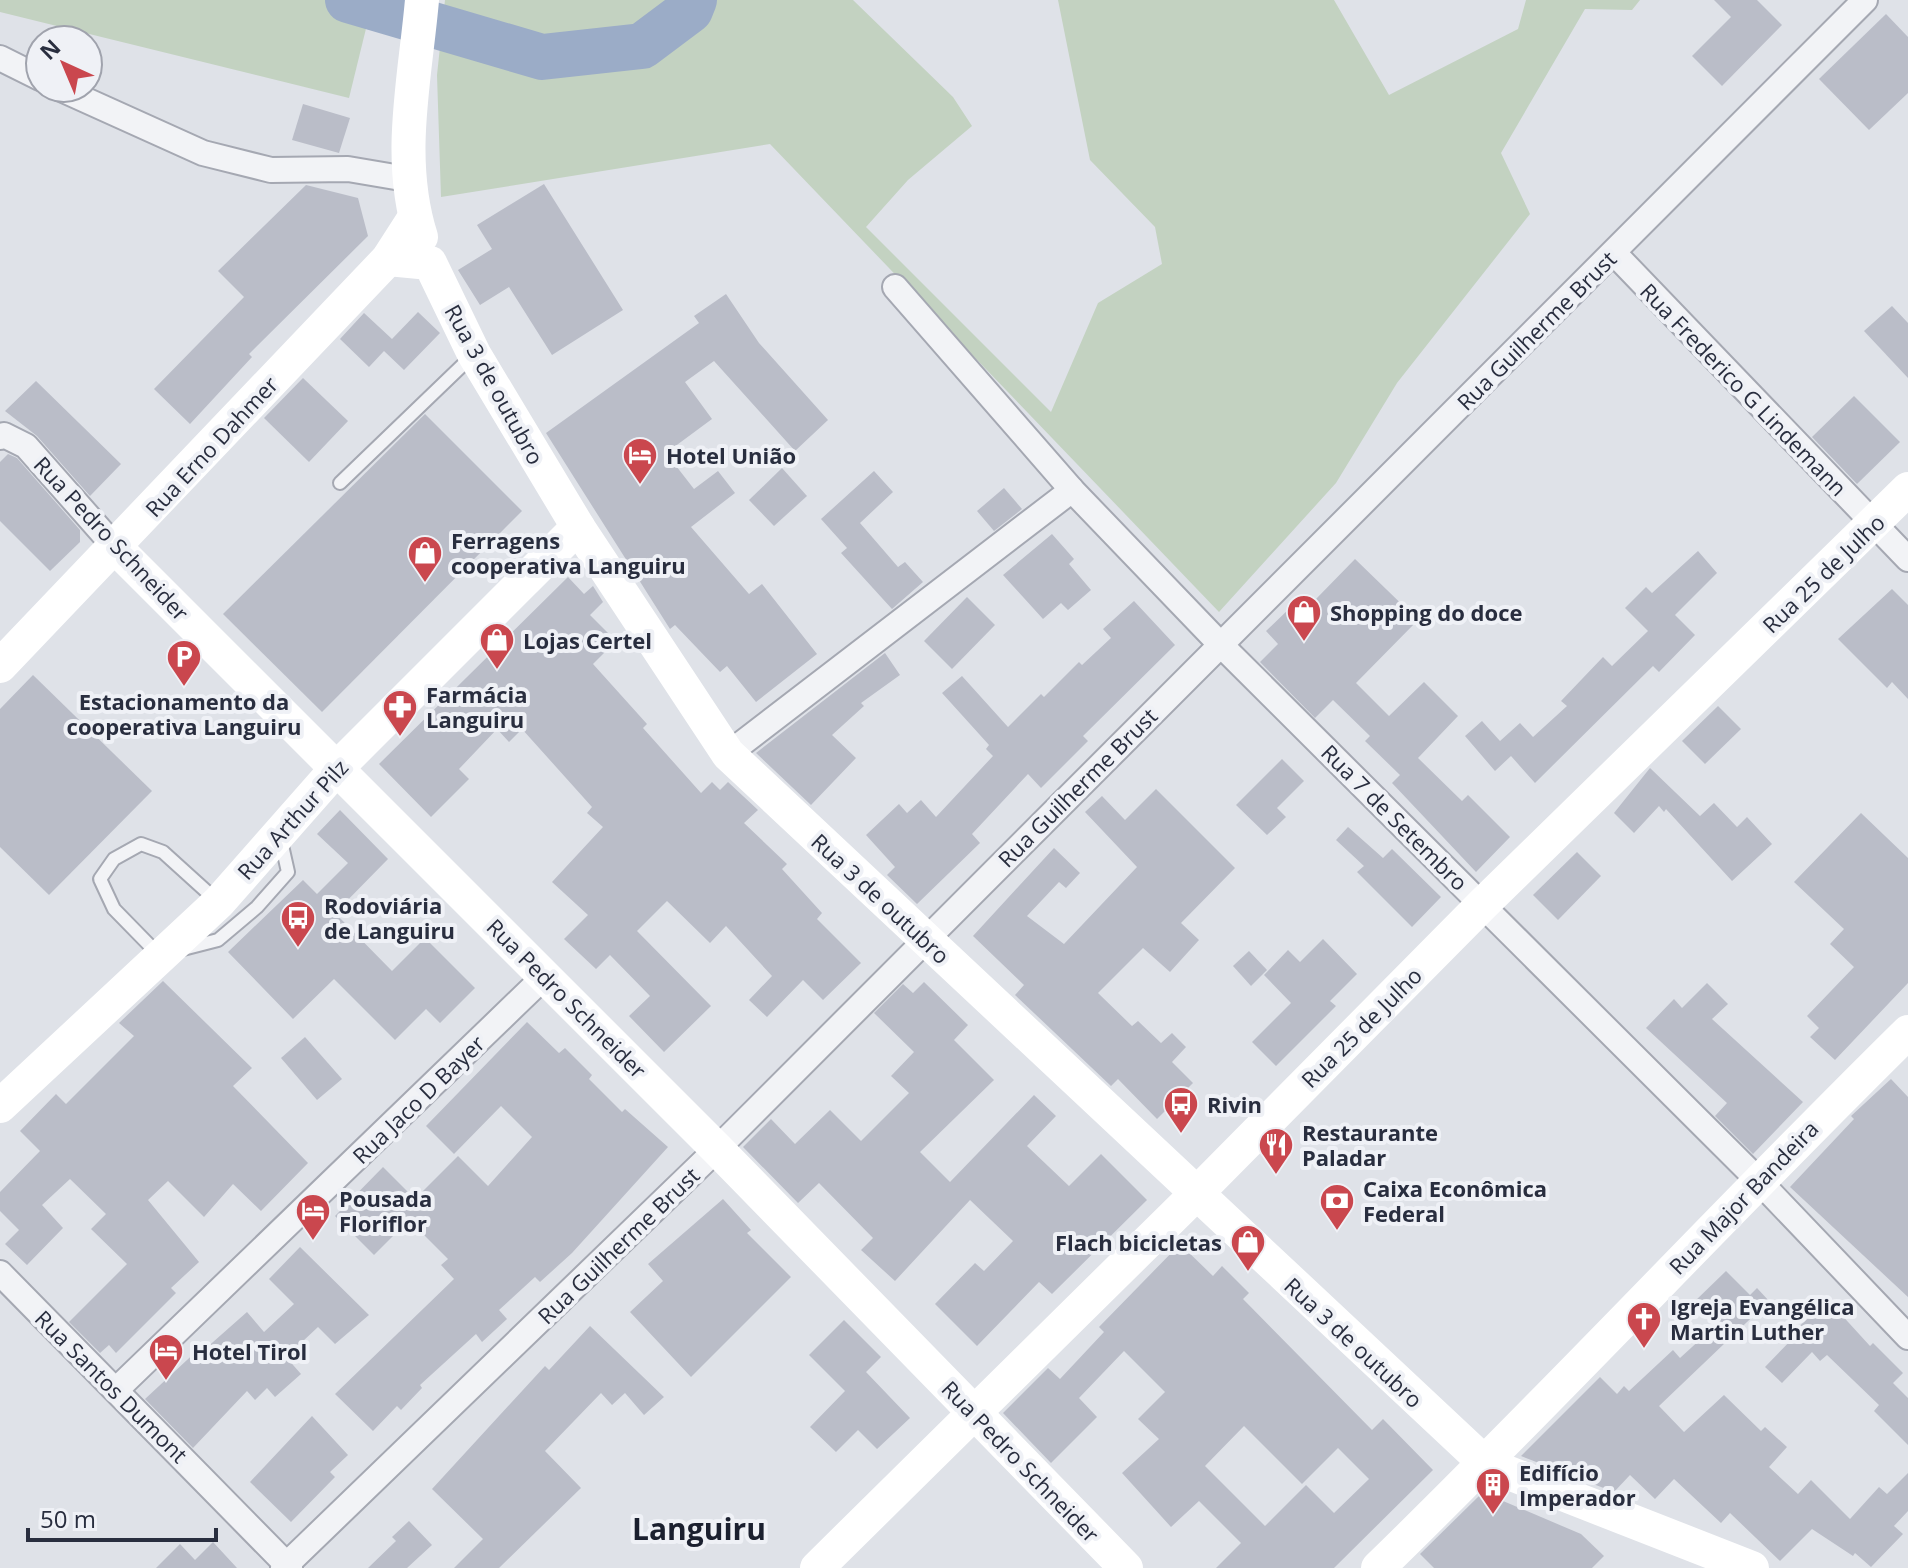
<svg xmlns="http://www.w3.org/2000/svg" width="1908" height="1568" font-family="'Open Sans',sans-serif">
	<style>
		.green { fill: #c3d2c1 }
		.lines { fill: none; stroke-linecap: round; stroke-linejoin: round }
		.river { stroke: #9bacc7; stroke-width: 46 }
		.building { fill: #babdc8; fill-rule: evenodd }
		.service-casing { stroke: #a5a8b2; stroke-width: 16 }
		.minor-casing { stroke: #a5a8b2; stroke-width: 28 }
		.service { stroke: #f2f3f6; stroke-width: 12 }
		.minor { stroke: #f2f3f6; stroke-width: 24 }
		.secondary { stroke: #fff; stroke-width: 34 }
		.labels { text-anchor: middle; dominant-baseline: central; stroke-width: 8; stroke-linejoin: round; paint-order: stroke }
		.street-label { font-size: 22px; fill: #292e3f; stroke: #eff1f6 }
		.poi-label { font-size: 22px; font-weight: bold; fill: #292e3f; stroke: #eff1f6; text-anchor: start }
		.district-label { font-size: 30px; font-weight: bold; fill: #1b202f; stroke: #eff1f6 }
	</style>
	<rect width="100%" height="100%" fill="#dfe2e8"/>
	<g class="green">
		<polygon points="0,0 373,0 349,98 0,12"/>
		<polygon points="445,0 853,0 953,97 972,126 908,180 866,227 1051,412 1098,303 1162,264 1155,227 1090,160 1058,0 1334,0 1389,95 1518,29 1526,0 1640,0 1632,10 1585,9 1501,153 1530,214 1397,383 1336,483 1219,612 770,144 441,197 437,75"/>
	</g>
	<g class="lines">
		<polyline class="river" points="348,0 542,57 642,46 690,10 694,0"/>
	</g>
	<g class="building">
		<polygon points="1714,0 1757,0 1782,25 1722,86 1692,56 1731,17"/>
		<polygon points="1886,14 1908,37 1908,93 1869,130 1819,79"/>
		<polygon points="303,104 350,118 339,153 292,140"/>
		<polygon points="544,184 623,310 552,355 509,287 480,305 458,270 492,249 477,225"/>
		<polygon points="306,185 358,198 368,236 249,354 252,357 190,424 154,389 244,297 218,271"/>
		<polygon points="726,294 759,343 828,420 795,451 714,361 685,382 712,419 666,453 694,489 718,471 735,493 691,527 749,594 762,584 817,654 756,702 727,666 720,672 675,625 670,629 546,433 699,323 694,316"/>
		<polygon points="1892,306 1908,323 1908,378 1864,331"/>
		<polygon points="418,312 440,333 404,370 384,351 369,367 340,339 364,313 392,339"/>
		<polygon points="303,378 348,421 309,462 264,418"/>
		<polygon points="36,381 121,464 90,496 37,436 5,411"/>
		<polygon points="1854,396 1900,442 1857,484 1812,437"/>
		<polygon points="425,414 522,511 322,712 223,614"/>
		<polygon points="8,454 17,458 80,530 80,542 50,571 0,521 0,462"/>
		<polygon points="782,468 807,496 774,526 749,500"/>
		<polygon points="874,471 893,492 860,523 898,567 905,562 923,582 892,609 841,553 847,548 821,519"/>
		<polygon points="1004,488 1022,509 994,531 977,511"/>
		<polygon points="1052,534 1074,559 1069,564 1091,590 1068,610 1061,603 1043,619 1003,575"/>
		<polygon points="1698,551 1717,573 1675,615 1695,635 1659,672 1653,666 1535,783 1511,756 1495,771 1465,736 1482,721 1500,741 1520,723 1533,737 1567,706 1561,701 1603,657 1612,666 1648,631 1625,608 1646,587 1652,593"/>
		<polygon points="1355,559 1418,620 1356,683 1389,716 1424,682 1458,716 1418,758 1462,801 1468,795 1510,837 1476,872 1392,783 1400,775 1365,741 1370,736 1333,700 1315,718 1260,662 1278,644 1266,631 1291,607 1296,612 1312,596 1316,599"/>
		<polygon points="568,577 584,594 593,586 603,602 590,615 616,641 593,664 647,724 643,728 701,793 712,782 720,790 728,782 758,810 744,823 787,864 782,869 822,913 817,919 861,963 823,1000 803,980 767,1017 749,1000 772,976 726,926 710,943 667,901 637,931 711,1006 664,1052 629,1016 650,996 610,955 596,969 564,939 588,915 552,882 603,827 587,813 592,807 522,729 509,742 497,729 459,769 469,779 431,817 379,764"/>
		<polygon points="1892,589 1908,605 1908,699 1892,682 1887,688 1838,639"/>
		<polygon points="967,597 995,625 952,669 924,641"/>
		<polygon points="1134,601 1175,645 1083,736 1088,741 1041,788 1028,774 972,834 980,843 917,904 887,875 895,867 866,835 899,804 907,813 921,800 936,817 993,756 986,749 989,745 942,693 962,676 1008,727 1041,694 1044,697 1079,662 1082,665 1111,638 1103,629"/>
		<polygon points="885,653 900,675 861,703 864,706 832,735 856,758 811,805 756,753"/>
		<polygon points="33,675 152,791 49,895 0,847 0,709"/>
		<polygon points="1718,706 1741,729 1705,764 1682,741"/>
		<polygon points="1282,759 1304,781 1277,808 1286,817 1267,835 1236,805"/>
		<polygon points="1650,768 1700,816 1714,803 1737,827 1747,817 1772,844 1732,881 1666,809 1664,812 1659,806 1634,833 1614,813"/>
		<polygon points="1156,789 1235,868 1181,923 1199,940 1170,972 1143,948 1098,993 1132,1026 1138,1021 1161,1043 1172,1033 1186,1047 1172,1062 1193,1083 1157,1119 1118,1079 1111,1086 1015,995 1024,985 973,936 1054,848 1080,873 1066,888 1059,882 1027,916 1064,944 1137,867 1085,812 1102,796 1125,820"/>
		<polygon points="340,810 388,859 335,913 392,971 425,938 475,988 440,1023 426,1009 395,1040 334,979 293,1019 228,952 303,880 317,894 348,863 317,834"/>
		<polygon points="1861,813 1908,858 1908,983 1835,1060 1810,1037 1819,1028 1807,1016 1854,967 1830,944 1844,929 1794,882"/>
		<polygon points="1348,827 1383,858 1392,849 1441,897 1412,927 1357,872 1364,866 1336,840"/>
		<polygon points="1577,852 1601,876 1558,920 1533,895"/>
		<polygon points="1323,939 1357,974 1330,1001 1336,1006 1276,1066 1252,1042 1291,1003 1264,975 1288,950 1300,962"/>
		<polygon points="1249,951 1267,970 1251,986 1233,966"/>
		<polygon points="163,981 252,1068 233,1086 308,1163 261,1211 233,1184 204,1217 168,1181 148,1200 199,1262 171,1288 176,1293 116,1353 109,1345 100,1353 69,1322 127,1264 91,1229 106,1214 70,1179 42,1205 63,1228 27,1265 5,1244 19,1230 0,1211 0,1192 40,1151 20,1131 56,1094 66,1104 134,1036 119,1023"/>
		<polygon points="924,982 968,1025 954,1040 994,1080 920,1152 950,1182 1034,1095 1056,1116 1027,1146 1069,1186 1101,1154 1147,1200 1052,1294 1039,1282 977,1346 935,1304 975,1263 984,1271 1013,1241 970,1200 895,1281 861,1250 873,1238 819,1183 798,1203 743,1147 771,1119 795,1144 830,1110 861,1141 909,1093 891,1076 914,1052 874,1013 903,984 913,993"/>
		<polygon points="1707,983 1728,1004 1712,1019 1803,1102 1753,1154 1715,1116 1727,1103 1646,1028 1674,999 1682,1008"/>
		<polygon points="527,1022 559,1053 565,1048 592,1075 589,1079 622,1112 625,1109 668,1147 572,1253 540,1282 535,1277 499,1310 507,1319 482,1342 476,1334 420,1385 422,1388 401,1410 397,1406 373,1431 335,1394 454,1279 441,1265 448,1259 409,1220 374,1255 335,1216 383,1167 415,1199 458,1156 488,1186 532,1137 501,1106 454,1154 426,1126"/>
		<polygon points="305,1037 342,1079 317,1100 281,1058"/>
		<polygon points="1891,1079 1908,1097 1908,1297 1790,1187 1854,1119 1851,1116"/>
		<polygon points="723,1199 751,1230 747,1233 791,1277 691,1377 630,1312 663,1281 648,1264"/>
		<path d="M1180 1244 1213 1276 1222 1266 1249 1293 1243 1299 1372 1430 1383 1419 1433 1470 1334 1568H1216L1241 1543 1199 1501 1171 1527 1122 1473 1159 1439 1138 1419 1165 1392 1124 1351 1079 1398 1097 1417 1051 1463 1003 1413 1048 1368 1060 1379 1104 1332 1099 1327ZM1244 1426 1302 1484 1338 1448 1369 1479 1334 1513 1306 1485 1265 1526 1205 1466Z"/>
		<polygon points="300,1247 369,1315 335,1344 318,1327 286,1357 301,1374 275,1397 267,1388 255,1400 247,1391 193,1448 145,1399 201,1347 204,1350 247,1312 264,1332 294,1304 269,1279"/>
		<polygon points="1726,1271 1750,1295 1757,1288 1769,1301 1659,1406 1684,1432 1724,1395 1761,1431 1765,1427 1787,1447 1769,1467 1798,1494 1811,1480 1850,1519 1879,1487 1887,1494 1908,1473 1908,1511 1894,1526 1903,1534 1871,1567 1855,1553 1853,1556 1812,1529 1780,1561 1730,1513 1721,1523 1674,1479 1655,1499 1630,1475 1614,1492 1521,1456 1600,1377 1617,1394 1624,1386 1629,1391 1673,1350 1680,1358 1715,1326 1693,1303"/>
		<polygon points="1828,1300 1870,1346 1873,1343 1903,1373 1893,1383 1908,1398 1908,1445 1874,1411 1879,1405 1827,1355 1820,1361 1812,1352 1782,1383 1765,1367 1796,1335 1793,1332"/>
		<polygon points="844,1320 881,1357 866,1372 910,1418 877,1449 858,1430 836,1452 810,1427 845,1391 809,1355"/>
		<polygon points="590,1326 664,1397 644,1415 625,1393 612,1405 601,1393 545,1451 581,1488 499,1568 454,1568 483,1539 432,1489 545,1366 549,1370"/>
		<polygon points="312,1416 348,1455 330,1472 335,1477 291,1522 250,1482"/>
		<polygon points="1489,1495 1581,1534 1604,1556 1592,1568 1434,1568 1420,1554 1479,1496"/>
		<polygon points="409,1521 432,1545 407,1568 368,1568 396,1541 392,1537"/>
		<polygon points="213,1542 237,1568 156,1568 180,1544 195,1560"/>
	</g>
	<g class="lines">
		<defs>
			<g id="service">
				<polyline points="340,483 471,357"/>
				<polyline points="183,949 218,940 257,907 288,872 281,841"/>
				<polyline points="158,954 114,909 100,879 114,859 141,844 163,852 216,900"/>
			</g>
			<g id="minor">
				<polyline points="0,58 40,78"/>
				<polyline points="59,88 203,153 271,170 348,169 407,179"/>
				<polyline points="1614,253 1908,559"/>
				<polyline points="895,287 1072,490 1220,644 1758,1180 1908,1337"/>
				<polyline points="0,437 4,435 26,446 116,548"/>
				<polyline points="728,754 1072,490"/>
				<polyline points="0,1273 290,1568"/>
				<polyline points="117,1389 545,976"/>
				<polyline points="283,1568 717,1149 1865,0"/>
			</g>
		</defs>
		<use href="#service" class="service-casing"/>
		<use href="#minor" class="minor-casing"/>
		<use href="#service" class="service"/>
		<use href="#minor" class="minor"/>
		<g class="secondary">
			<path d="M421 237C396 158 415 80 422 0"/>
			<polyline points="388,259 430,263 474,354 578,527 728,754 1486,1464 1752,1568"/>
			<polyline points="116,548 717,1149 1126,1568"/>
			<polyline points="0,666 388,259 415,217"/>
			<polyline points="0,1106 219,902 337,768 578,527"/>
			<polyline points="817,1568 1195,1195 1483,904 1908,489"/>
			<path d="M1378 1568C1558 1393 1729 1208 1908 1032"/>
		</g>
	</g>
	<defs>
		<symbol id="hotel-pin" viewBox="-11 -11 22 30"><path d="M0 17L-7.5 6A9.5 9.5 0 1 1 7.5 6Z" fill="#ca474e" stroke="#eff1f6"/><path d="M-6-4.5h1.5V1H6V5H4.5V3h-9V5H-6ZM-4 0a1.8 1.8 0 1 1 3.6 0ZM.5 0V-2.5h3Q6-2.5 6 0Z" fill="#fff"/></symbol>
		<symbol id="shop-pin" viewBox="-11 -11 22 30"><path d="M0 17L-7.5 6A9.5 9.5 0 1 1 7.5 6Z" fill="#ca474e" stroke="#eff1f6"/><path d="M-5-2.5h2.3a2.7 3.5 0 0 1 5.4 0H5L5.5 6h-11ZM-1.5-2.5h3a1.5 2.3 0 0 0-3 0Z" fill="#fff"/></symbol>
		<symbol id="parking-pin" viewBox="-11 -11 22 30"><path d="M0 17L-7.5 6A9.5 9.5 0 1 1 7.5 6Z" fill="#ca474e" stroke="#eff1f6"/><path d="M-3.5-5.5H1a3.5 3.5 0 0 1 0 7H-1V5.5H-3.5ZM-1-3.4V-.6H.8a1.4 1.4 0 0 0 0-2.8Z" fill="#fff"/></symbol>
		<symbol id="pharmacy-pin" viewBox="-11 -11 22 30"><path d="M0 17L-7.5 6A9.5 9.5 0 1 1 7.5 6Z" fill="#ca474e" stroke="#eff1f6"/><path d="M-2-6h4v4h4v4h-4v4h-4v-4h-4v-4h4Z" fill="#fff"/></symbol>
		<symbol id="bus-pin" viewBox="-11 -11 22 30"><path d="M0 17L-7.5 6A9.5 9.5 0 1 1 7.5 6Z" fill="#ca474e" stroke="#eff1f6"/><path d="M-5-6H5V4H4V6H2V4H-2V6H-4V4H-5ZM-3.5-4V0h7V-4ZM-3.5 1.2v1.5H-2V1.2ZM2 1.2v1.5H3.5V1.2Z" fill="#fff"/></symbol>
		<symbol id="restaurant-pin" viewBox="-11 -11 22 30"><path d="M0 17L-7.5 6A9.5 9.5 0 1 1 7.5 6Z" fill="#ca474e" stroke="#eff1f6"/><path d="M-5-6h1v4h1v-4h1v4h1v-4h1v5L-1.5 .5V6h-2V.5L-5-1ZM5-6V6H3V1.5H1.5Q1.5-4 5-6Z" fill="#fff"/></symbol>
		<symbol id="bank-pin" viewBox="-11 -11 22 30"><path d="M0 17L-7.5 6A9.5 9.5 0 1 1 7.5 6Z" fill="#ca474e" stroke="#eff1f6"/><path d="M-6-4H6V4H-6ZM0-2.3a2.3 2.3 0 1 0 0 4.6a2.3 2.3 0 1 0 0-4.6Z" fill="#fff"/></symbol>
		<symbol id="church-pin" viewBox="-11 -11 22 30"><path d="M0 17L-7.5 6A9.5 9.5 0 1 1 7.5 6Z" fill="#ca474e" stroke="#eff1f6"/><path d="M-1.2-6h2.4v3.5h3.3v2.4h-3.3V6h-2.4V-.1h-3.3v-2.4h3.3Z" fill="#fff"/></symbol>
		<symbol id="building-pin" viewBox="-11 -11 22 30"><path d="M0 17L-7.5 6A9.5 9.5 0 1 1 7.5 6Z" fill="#ca474e" stroke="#eff1f6"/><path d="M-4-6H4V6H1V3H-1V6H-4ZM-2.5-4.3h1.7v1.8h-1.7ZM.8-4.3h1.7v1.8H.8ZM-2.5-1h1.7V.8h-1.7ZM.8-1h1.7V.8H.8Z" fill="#fff"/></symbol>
	</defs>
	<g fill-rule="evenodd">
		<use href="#hotel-pin" x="620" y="435" width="40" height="54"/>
		<use href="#shop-pin" x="405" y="533" width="40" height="54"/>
		<use href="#shop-pin" x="1284" y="592" width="40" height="54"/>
		<use href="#shop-pin" x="477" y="620" width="40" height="54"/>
		<use href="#parking-pin" x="164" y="637" width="40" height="54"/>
		<use href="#pharmacy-pin" x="380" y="687" width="40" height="54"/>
		<use href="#bus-pin" x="278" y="898" width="40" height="54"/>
		<use href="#bus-pin" x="1161" y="1084" width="40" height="54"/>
		<use href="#restaurant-pin" x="1256" y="1125" width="40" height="54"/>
		<use href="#bank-pin" x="1317" y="1181" width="40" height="54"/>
		<use href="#hotel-pin" x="293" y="1191" width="40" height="54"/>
		<use href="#shop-pin" x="1228" y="1222" width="40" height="54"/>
		<use href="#church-pin" x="1624" y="1299" width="40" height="54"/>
		<use href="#hotel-pin" x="146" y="1331" width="40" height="54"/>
		<use href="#building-pin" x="1473" y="1465" width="40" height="54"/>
	</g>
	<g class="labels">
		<g class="street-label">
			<text transform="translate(1536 330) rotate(-45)">Rua Guilherme Brust</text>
			<text transform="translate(495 384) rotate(61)">Rua 3 de outubro</text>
			<text transform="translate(1744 389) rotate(46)">Rua Frederico G Lindemann</text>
			<text transform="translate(211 446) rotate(-47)">Rua Erno Dahmer</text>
			<text transform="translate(112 538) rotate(47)">Rua Pedro Schneider</text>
			<text transform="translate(1823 573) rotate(-44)">Rua 25 de Julho</text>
			<text transform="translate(1077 787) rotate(-45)">Rua Guilherme Brust</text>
			<text transform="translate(1395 817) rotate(45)">Rua 7 de Setembro</text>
			<text transform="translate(292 819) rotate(-48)">Rua Arthur Pilz</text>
			<text transform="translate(881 898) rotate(43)">Rua 3 de outubro</text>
			<text transform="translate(567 998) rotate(45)">Rua Pedro Schneider</text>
			<text transform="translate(1361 1027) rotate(-45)">Rua 25 de Julho</text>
			<text transform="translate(418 1099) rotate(-44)">Rua Jaco D Bayer</text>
			<text transform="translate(1743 1197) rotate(-46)">Rua Major Bandeira</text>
			<text transform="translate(618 1245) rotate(-44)">Rua Guilherme Brust</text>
			<text transform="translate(1354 1342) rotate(43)">Rua 3 de outubro</text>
			<text transform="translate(112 1386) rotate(45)">Rua Santos Dumont</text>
			<text transform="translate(1021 1461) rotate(46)">Rua Pedro Schneider</text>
		</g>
		<g class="poi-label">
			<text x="666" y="455">Hotel União</text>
			<text x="451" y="540">Ferragens<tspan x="451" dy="25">cooperativa Languiru</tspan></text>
			<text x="1330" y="612">Shopping do doce</text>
			<text x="523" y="640">Lojas Certel</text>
			<text x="426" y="694">Farmácia<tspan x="426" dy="25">Languiru</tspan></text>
			<text x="184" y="701" text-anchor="middle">Estacionamento da<tspan x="184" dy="25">cooperativa Languiru</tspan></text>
			<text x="324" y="905">Rodoviária<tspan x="324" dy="25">de Languiru</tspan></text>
			<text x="1207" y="1104">Rivin</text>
			<text x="1302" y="1132">Restaurante<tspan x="1302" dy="25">Paladar</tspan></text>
			<text x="1363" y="1188">Caixa Econômica<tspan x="1363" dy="25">Federal</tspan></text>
			<text x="339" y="1198">Pousada<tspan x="339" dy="25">Floriflor</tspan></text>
			<text x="1222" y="1242" text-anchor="end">Flach bicicletas</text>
			<text x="1670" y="1306">Igreja Evangélica<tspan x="1670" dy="25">Martin Luther</tspan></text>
			<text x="192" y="1351">Hotel Tirol</text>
			<text x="1519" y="1472">Edifício<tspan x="1519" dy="25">Imperador</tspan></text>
		</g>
		<g class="district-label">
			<text x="699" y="1528">Languiru</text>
		</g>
	</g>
	<g transform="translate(64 64) rotate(316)"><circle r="38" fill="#eff1f6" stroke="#a0a3ad" stroke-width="2"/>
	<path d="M0-6L14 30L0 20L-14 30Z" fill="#ca474e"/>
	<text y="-12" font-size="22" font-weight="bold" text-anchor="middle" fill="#292e3f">N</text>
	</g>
	<path d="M28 1528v12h188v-12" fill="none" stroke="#292e3f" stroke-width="4"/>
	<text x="40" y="1528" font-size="24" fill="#292e3f" stroke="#eff1f6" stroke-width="6" paint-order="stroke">50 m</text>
</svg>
